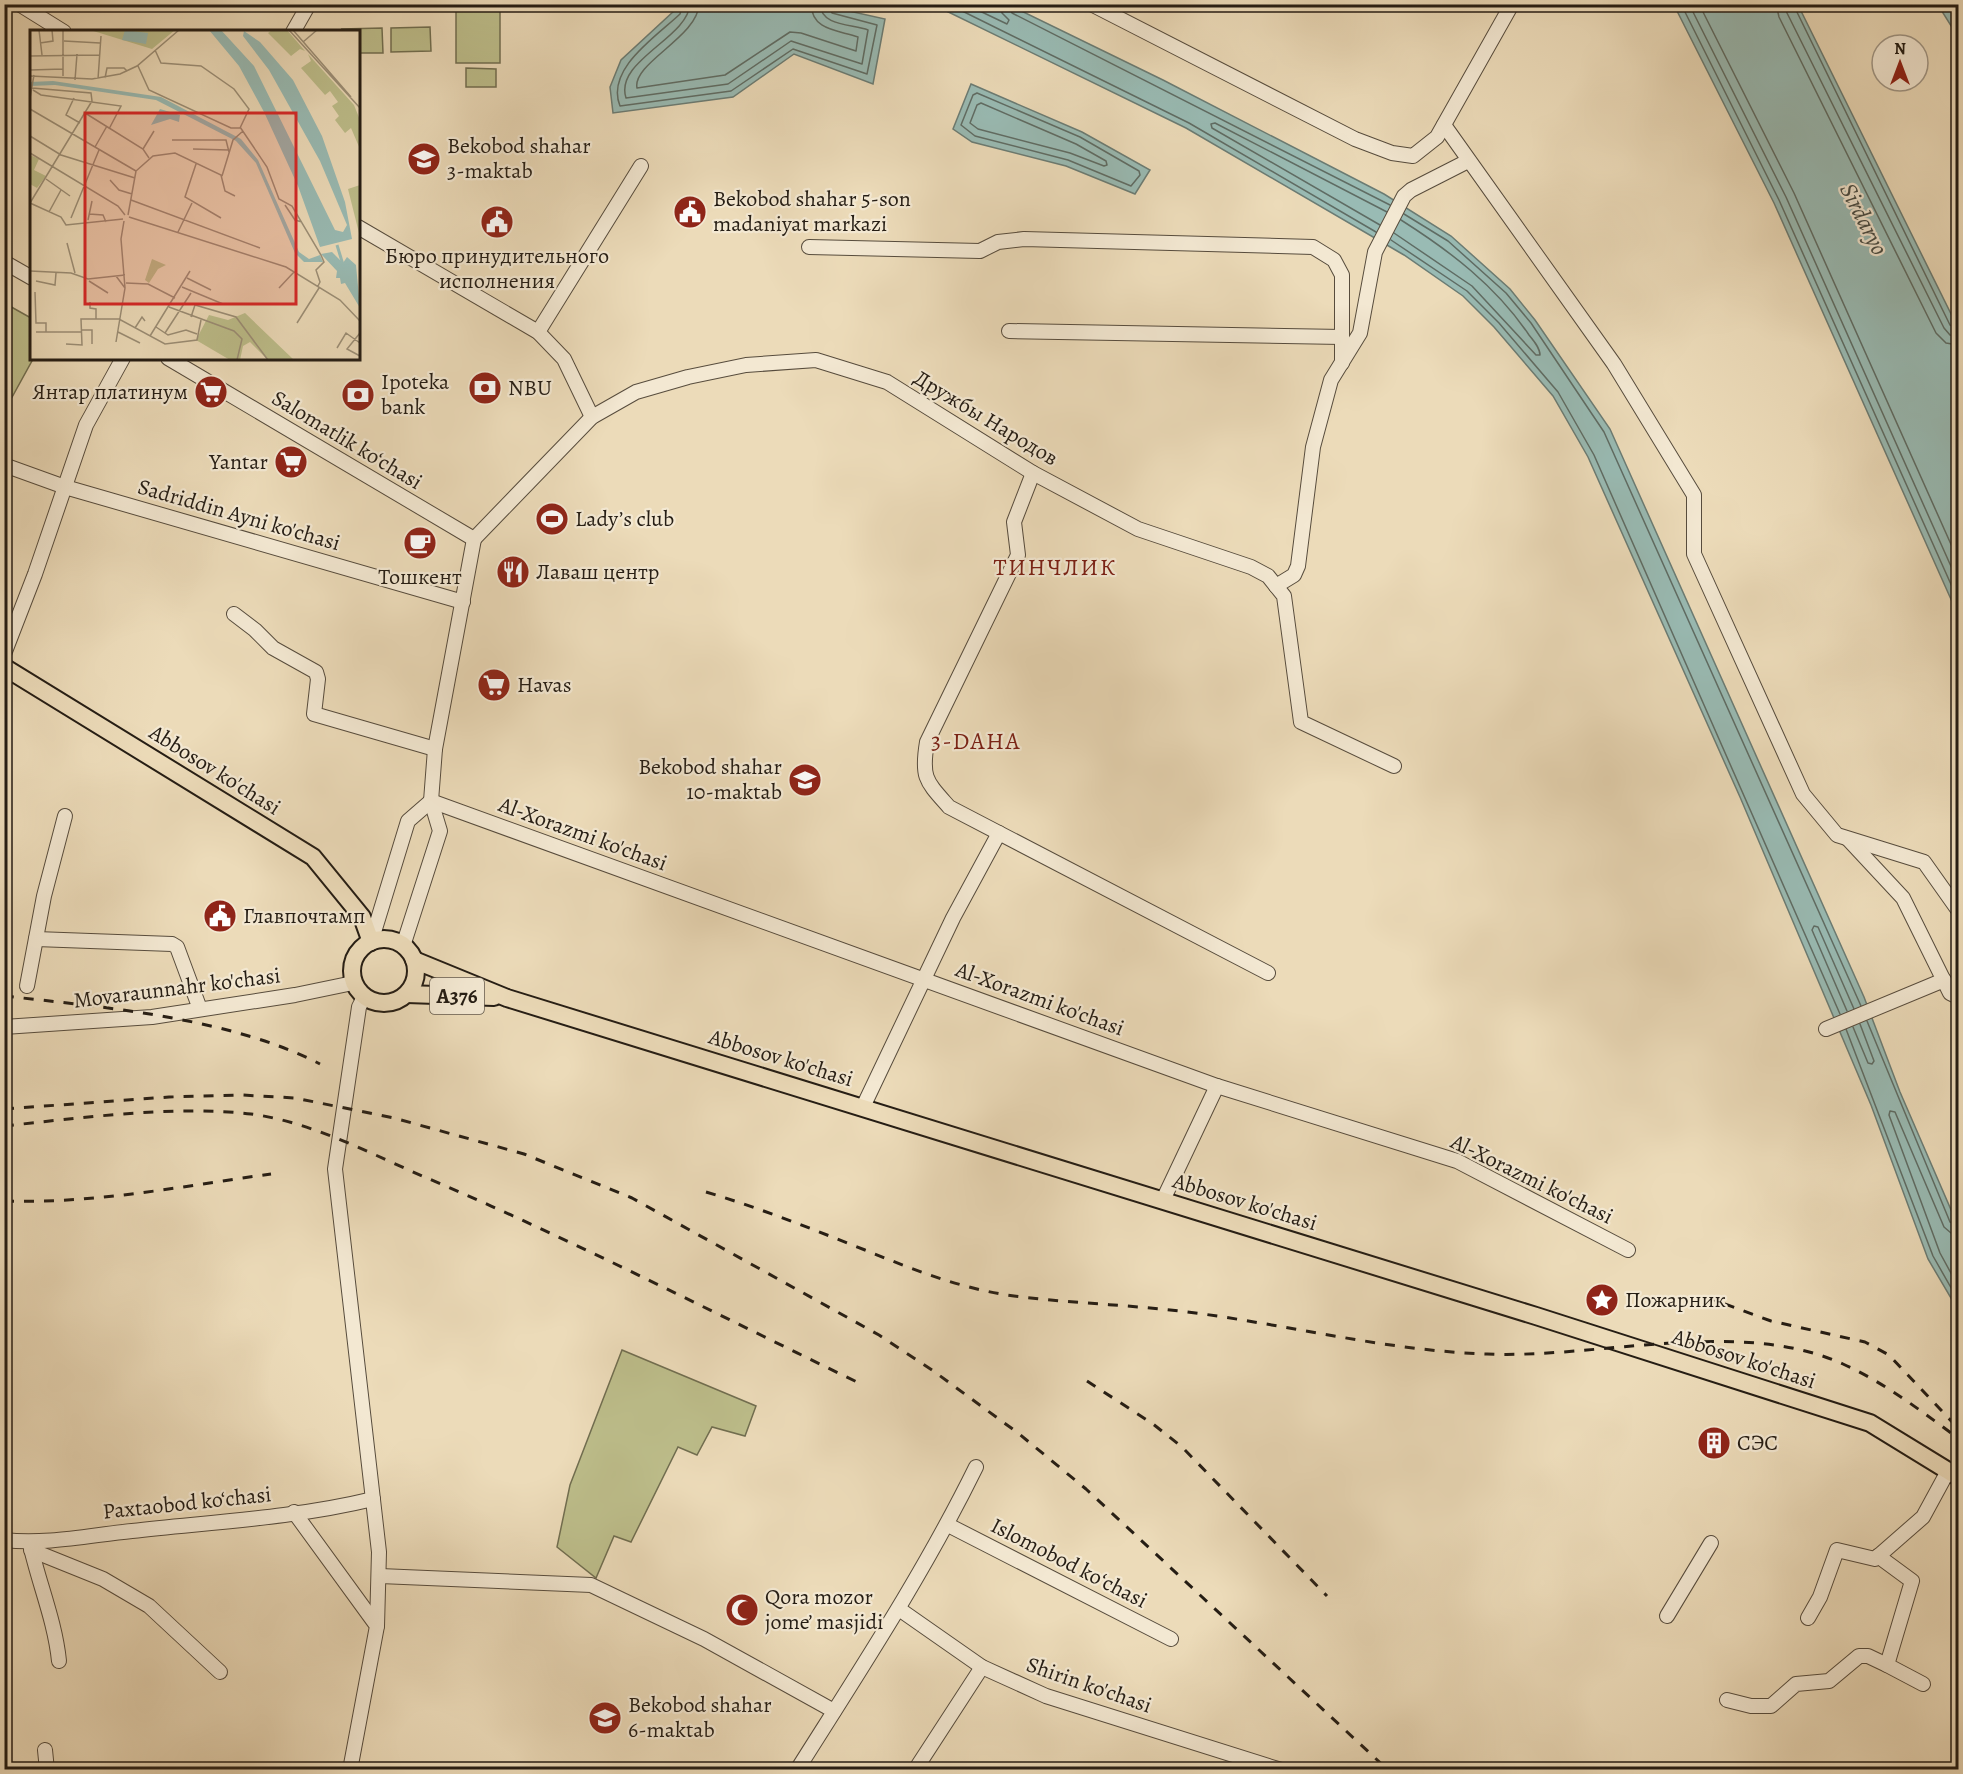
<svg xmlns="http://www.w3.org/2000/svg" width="1963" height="1774" font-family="Alegreya,serif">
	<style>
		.green { fill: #bdbe8b; stroke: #716e50; stroke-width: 1.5 }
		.water { fill: #99bbb4; stroke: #6b7c74; stroke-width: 1.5 }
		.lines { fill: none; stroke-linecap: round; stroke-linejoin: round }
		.shore { stroke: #5f6c64; stroke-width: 1.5 }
		.minor-casing { stroke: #574c3d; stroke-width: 16 }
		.major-casing { stroke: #251d14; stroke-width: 20 }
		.minor { stroke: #f3e8d2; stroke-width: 14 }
		.major { stroke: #ecdbb9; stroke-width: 16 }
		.rail { stroke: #251d14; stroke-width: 3; stroke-dasharray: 10 10; stroke-linecap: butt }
		.labels { text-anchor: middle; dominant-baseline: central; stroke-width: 4.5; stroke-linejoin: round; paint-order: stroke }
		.shield { fill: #f3e8d2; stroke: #635a4d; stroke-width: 1.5 }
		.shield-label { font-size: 21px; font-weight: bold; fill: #251d14 }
		.poi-label { font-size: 22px; fill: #251d14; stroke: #f3e8d2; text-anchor: start }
		.street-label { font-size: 22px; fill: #251d14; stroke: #f3e8d2 }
		.water-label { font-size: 24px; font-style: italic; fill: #484c44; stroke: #f3e8d2 }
		.neighbourhood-label { font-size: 24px; letter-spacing: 1.5px; fill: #7a1f14; stroke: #f3e8d2 }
		.inset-river { fill: none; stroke: #99bbb4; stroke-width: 3 }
		.inset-road { fill: none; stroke: #9c8f77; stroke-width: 1.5 }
		.view { fill: #d62828; fill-opacity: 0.15; stroke: #d62828; stroke-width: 3 }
		.inset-edge { fill: none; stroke: #251d14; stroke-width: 3 }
	</style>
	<rect width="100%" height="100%" fill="#ecdbb9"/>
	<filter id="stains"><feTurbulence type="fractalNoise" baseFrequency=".00333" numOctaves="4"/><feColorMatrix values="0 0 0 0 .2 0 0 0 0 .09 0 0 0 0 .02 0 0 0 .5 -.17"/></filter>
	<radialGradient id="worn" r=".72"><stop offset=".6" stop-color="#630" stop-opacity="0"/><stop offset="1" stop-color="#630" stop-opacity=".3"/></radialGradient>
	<g class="green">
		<rect x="456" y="5" width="44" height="58"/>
		<polygon points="430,27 431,51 391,52 391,28"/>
		<polygon points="382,28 383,53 359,53 358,32 343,31 342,29"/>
		<polygon points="466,68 496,69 496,87 466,87"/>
		<polygon points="6,304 31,318 33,359 5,410"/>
		<polygon points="622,1350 756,1406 745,1436 712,1427 697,1455 678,1447 631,1542 614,1536 596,1578 557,1547 570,1485"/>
	</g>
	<g class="water">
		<polygon points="678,5 822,5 885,19 873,84 794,54 733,97 613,113 610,87 621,60 675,10"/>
		<polygon points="934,5 1009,5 1163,80 1384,194 1451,236 1510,289 1535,320 1610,429 1864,997 1900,1092 1958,1226 1958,1310 1928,1259 1871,1105 1740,797 1588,457 1553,396 1494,327 1463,296 1404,255 1186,128"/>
		<polygon points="1674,5 1798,5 1958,328 1958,615 1774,203"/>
		<polygon points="1938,5 1958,5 1958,37"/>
		<polygon points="971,84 1082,132 1150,170 1135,194 1066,166 972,142 953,129"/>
	</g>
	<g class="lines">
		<g class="shore">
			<path d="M683 4 680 14C657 36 605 69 620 106L731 91 793 49 867 74 877 25 832 13 828 4"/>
			<path d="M690 4C688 38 614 61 626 98L728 84 791 41 862 64 868 30C853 24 821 27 820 4"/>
			<path d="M699 4C698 37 632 63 637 88L725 75 790 32 801 33 856 51 858 37C838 30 812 31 811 4"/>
			<polyline points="948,4 1189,123 1376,232"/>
			<polyline points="965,4 1007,24 1009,20 1002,13 1000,4"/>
			<polyline points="1008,4 1012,13 1390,205"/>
			<polyline points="1681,4 1779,200 1958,600"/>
			<polyline points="1689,4 1786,197 1958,582"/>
			<polyline points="1699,4 1794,193 1958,560"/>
			<polyline points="1776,4 1779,17 1936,333 1946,343 1958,345"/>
			<polyline points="1785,4 1787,13 1944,328 1950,335 1958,336"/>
			<polyline points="1793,4 1950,325 1958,329"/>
			<polygon points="977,93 1080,137 1139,171 1140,175 1131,186 1068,160 975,136 961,125 973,95"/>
			<polygon points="981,103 1076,144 1106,161 1107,165 1104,166 1070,153 978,129 970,123 977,105"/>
			<polyline points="1404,214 1448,241 1506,293 1531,323 1604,432 1861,1006"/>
			<polyline points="1380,225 1212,128 1211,124 1215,123 1387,212"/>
			<path d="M1394 233 1472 286 1536 355H1540C1540 348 1534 341 1529 335 1496 286 1450 251 1401 220"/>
			<polyline points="1391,240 1467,291 1499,323 1558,392 1594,455 1840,1014"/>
			<polyline points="1847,1011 1812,930 1814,926 1818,927 1854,1009"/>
			<polyline points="1867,1021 1950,1222 1958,1226"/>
			<polyline points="1853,1027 1868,1063 1872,1064 1874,1061 1860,1024"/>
			<polyline points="1846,1029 1933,1256 1958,1300"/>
			<polyline points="1958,1234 1951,1233 1944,1227 1895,1112 1890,1111 1889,1115 1940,1253 1958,1286"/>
		</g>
		<defs>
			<g id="minor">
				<polyline points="19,4 64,32"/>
				<polyline points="1091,4 1355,139 1392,153 1413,156 1437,137 1512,4"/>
				<polyline points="293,32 309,4"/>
				<polyline points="1444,125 1614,364 1694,495 1694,554 1803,794 1837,835 1924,862 1958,910"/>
				<polyline points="358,227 538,332 564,359 592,417"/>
				<polyline points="809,247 980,251 998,242 1024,239 1313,247 1334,260 1342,275 1342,363"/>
				<polyline points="4,262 32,278"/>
				<polyline points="1009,331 1342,337"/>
				<polyline points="538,332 641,166"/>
				<polyline points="168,358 474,539"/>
				<polyline points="4,465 65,487 463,602"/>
				<path d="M1033 473 1014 522 1018 555 927 742C921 778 926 781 949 807L1268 973"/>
				<polyline points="474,539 592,417 636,392 688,377 746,365 816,360 887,382 1033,473 1138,529 1251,567 1268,576 1284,596 1301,722 1394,766"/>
				<polyline points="1276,586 1294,575 1298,566 1313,447 1331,380 1360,333 1375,252 1404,196 1411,190 1468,161"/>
				<polyline points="234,614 255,630 273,648 316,672 318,679 314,714 435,749"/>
				<polyline points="4,654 35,574 86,425 123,358"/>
				<polyline points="431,801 1217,1086 1457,1161 1628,1250"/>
				<polyline points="1848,839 1903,898 1950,993 1958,997"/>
				<polyline points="36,939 172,944 177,947 200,1009"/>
				<polyline points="371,942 408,821 431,801"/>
				<polyline points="403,946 440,831 431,801 435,749 474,539"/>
				<polyline points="27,986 44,896 65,816"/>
				<polyline points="364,997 359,1007 335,1169 379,1552 377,1626"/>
				<polyline points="4,1027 152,1017 295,995 353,983"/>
				<polyline points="1826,1029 1944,980"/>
				<polyline points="863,1107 953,918 999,833"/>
				<polyline points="1163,1200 1217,1086"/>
				<polyline points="294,1512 377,1626 350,1770"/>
				<polyline points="948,1525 1171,1639"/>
				<path d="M4 1540C46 1545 91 1535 132 1531 212 1522 295 1518 373 1499"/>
				<path d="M30 1544C39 1584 55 1621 59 1661"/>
				<polyline points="31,1550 103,1579 149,1606 220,1672"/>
				<polyline points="1878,1556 1912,1581 1887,1665 1923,1684"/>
				<polyline points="380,1576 591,1585 704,1639 834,1711"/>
				<polyline points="899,1609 982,1667 1046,1696 1281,1770"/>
				<polyline points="1667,1616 1711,1543"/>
				<polyline points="1808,1618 1820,1597 1837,1550 1875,1559 1923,1517 1948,1471"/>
				<polyline points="1727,1700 1751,1706 1771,1706 1796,1684 1829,1681 1859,1656 1868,1656 1887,1665"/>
				<polyline points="45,1750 47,1770"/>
				<path d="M797 1770C860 1670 924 1573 976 1467"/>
				<polyline points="915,1770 982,1667"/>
			</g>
			<g id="major">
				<polyline points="4,667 313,857 362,917 371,942"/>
				<circle cx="384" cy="971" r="32"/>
				<polyline points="414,960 507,998 1536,1316 1870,1423 1958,1477"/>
				<polyline points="407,994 494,997"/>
			</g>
		</defs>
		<use href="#minor" class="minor-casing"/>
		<use href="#major" class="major-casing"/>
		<use href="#minor" class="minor"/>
		<use href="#major" class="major"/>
		<g class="rail">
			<path d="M4 996C104 1007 231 1018 320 1064"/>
			<polyline points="4,1109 169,1097 242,1095 295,1098 394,1118 524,1154 632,1198 879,1335 932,1370 1018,1433 1086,1489 1388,1770"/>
			<path d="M4 1126C80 1118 176 1105 251 1114 312 1122 371 1154 427 1178 573 1240 714 1313 857 1382"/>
			<path d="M706 1192C760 1208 812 1229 865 1250 914 1270 962 1289 1014 1296 1077 1304 1140 1305 1203 1314 1297 1327 1392 1351 1487 1354 1597 1359 1740 1317 1843 1364 1885 1383 1921 1411 1958 1438"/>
			<path d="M4 1201C94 1204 183 1186 271 1174"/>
			<polyline points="1706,1297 1771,1321 1865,1342 1889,1355 1956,1426"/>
			<polyline points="1087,1381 1153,1424 1182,1447 1327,1596"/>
		</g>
	</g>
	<defs>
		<symbol id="school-disc" viewBox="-11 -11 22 22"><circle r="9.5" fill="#8f2418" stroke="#f3e8d2"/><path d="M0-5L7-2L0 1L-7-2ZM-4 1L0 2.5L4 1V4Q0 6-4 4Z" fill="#fff"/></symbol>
		<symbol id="civic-disc" viewBox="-11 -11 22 22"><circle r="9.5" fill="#8f2418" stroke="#f3e8d2"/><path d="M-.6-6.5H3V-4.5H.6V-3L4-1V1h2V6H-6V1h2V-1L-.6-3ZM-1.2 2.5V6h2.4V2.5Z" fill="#fff"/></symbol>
		<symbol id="bank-disc" viewBox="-11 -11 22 22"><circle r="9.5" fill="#8f2418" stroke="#f3e8d2"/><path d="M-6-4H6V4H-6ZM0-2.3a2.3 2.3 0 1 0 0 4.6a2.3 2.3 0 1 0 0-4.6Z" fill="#fff"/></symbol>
		<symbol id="supermarket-disc" viewBox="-11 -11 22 22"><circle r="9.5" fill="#8f2418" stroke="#f3e8d2"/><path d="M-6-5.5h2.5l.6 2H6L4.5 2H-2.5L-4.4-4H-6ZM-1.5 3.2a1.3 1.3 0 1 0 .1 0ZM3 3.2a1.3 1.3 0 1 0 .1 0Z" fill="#fff"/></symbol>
		<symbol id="stadium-disc" viewBox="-11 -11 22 22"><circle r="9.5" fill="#8f2418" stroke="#f3e8d2"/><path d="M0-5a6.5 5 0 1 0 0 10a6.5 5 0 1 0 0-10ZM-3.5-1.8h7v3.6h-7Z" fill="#fff"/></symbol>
		<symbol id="cafe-disc" viewBox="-11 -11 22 22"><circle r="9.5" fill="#8f2418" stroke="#f3e8d2"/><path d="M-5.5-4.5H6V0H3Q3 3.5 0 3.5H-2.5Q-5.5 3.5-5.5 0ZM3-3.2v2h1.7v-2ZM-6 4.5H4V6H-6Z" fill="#fff"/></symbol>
		<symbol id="restaurant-disc" viewBox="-11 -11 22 22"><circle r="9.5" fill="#8f2418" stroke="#f3e8d2"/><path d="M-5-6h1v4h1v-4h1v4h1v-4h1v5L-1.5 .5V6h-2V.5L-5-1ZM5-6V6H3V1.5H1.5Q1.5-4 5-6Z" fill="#fff"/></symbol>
		<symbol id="sight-disc" viewBox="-11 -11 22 22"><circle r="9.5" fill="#8f2418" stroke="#f3e8d2"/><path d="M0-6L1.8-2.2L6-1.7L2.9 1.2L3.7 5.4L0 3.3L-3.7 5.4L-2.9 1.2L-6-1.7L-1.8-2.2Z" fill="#fff"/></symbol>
		<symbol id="building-disc" viewBox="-11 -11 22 22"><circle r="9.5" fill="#8f2418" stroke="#f3e8d2"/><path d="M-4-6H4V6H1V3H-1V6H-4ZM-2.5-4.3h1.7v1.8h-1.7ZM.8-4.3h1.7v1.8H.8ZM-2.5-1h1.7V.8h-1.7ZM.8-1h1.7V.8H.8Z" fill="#fff"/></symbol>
		<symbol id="mosque-disc" viewBox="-11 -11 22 22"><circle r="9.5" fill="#8f2418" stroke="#f3e8d2"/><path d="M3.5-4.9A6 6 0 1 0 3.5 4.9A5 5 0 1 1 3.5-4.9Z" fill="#fff"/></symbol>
	</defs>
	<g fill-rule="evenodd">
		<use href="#school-disc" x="405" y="140" width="38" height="38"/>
		<use href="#civic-disc" x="671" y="193" width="38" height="38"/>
		<use href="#civic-disc" x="478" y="203" width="38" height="38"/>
		<use href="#bank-disc" x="466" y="369" width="38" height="38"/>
		<use href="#supermarket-disc" x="192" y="373" width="38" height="38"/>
		<use href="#bank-disc" x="339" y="376" width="38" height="38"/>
		<use href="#supermarket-disc" x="272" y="443" width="38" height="38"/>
		<use href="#stadium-disc" x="533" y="500" width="38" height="38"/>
		<use href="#cafe-disc" x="401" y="524" width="38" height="38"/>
		<use href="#restaurant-disc" x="494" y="553" width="38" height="38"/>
		<use href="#supermarket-disc" x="475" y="666" width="38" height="38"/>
		<use href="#school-disc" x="786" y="761" width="38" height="38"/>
		<use href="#civic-disc" x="201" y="897" width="38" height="38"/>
		<use href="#sight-disc" x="1583" y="1281" width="38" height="38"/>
		<use href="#building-disc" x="1695" y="1424" width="38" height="38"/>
		<use href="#mosque-disc" x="723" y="1591" width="38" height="38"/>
		<use href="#school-disc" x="586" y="1699" width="38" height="38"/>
	</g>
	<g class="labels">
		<rect class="shield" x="430" y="978" width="54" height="36" rx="4.5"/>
		<g class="shield-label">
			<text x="457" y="996">A376</text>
		</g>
		<g class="poi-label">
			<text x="447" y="146">Bekobod shahar<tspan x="447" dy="25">3-maktab</tspan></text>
			<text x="713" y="199">Bekobod shahar 5-son<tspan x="713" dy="25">madaniyat markazi</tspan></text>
			<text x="497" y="256" text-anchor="middle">Бюро принудительного<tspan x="497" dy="25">исполнения</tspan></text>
			<text x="381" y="382">Ipoteka<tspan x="381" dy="25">bank</tspan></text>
			<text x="508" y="388">NBU</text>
			<text x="188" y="392" text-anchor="end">Янтар платинум</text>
			<text x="268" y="462" text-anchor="end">Yantar</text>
			<text x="575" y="519">Lady’s club</text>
			<text x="536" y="572">Лаваш центр</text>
			<text x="420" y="577" text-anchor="middle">Тошкент</text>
			<text x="517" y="685">Havas</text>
			<text x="782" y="767" text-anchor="end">Bekobod shahar<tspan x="782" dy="25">10-maktab</tspan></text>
			<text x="243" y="916">Главпочтамп</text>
			<text x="1625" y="1300">Пожарник</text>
			<text x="1737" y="1443">СЭС</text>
			<text x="765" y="1597">Qora mozor<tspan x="765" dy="25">jome’ masjidi</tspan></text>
			<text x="628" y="1705">Bekobod shahar<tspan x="628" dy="25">6-maktab</tspan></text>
		</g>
		<g class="street-label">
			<text transform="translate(986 418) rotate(31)">Дружбы Народов</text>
			<text transform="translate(347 440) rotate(31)">Salomatlik ko‘chasi</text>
			<text transform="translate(239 515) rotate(16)">Sadriddin Ayni ko'chasi</text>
			<text transform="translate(215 770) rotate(32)">Abbosov ko'chasi</text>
			<text transform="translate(583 834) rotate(20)">Al-Xorazmi ko'chasi</text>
			<text transform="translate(177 988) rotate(-7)">Movaraunnahr ko'chasi</text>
			<text transform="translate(1040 999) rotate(20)">Al-Xorazmi ko'chasi</text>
			<text transform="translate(781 1058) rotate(17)">Abbosov ko'chasi</text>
			<text transform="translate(1532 1179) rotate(26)">Al-Xorazmi ko'chasi</text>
			<text transform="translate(1245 1202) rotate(17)">Abbosov ko'chasi</text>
			<text transform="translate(1744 1359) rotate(18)">Abbosov ko'chasi</text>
			<text transform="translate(187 1503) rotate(-6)">Paxtaobod ko‘chasi</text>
			<text transform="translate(1069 1563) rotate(27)">Islomobod koʻchasi</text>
			<text transform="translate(1089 1685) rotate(19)">Shirin ko'chasi</text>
		</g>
		<g class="water-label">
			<text transform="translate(1864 219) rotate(63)">Sirdaryo</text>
		</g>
		<g class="neighbourhood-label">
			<text x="1055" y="567">ТИНЧЛИК</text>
			<text x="976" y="741">3-DAHA</text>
		</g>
	</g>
	<g transform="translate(30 30)">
		<rect width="330" height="330" fill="#ecdbb9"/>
		<path d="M60 0H145L122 19ZM242 0H257L275 21 270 19 261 26 238 3ZM278 24 324 75 330 90V119L321 98 315 103 305 90 309 86 302 76 308 72 300 61 295 65 271 38 281 31ZM0 125 9 129 4 140 16 146 7 158 0 154ZM330 155V207L318 159ZM122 229 136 235 128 239 119 253 115 250ZM215 283 263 329 262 330H238L220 312 213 316 210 330H200L166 310 179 285 198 290Z" fill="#bdbe8b"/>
		<path d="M95 0 118 3 116 14 92 10ZM179 0H191L224 36 305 200 313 202 317 195 290 131 239 40 213 6 214 1 230 12 263 50 292 106 315 172 322 209 290 217 268 156 234 82 209 36ZM23 51 131 67 211 109 228 130 269 222 279 229 290 225 293 232H274L265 223 226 133 206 111 126 70 25 55 0 56V52ZM130 79 150 85 149 92 140 89 121 95ZM302 222 313 233 317 227 326 235 330 278 315 253 311 254 310 248H306L307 241 291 224Z" fill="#99bbb4"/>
		<path class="inset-river" d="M307 215 314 238"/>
		<path class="inset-road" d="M9 0 12 25M259 0 330 78M263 0 321 67M34 11 70 13M273 12 287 0M10 13 23 11 22 0M0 26 69 25M108 36 119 60 201 98H210L219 79 204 59 171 36 131 33 125 20M0 40 33 39M0 46 62 49 90 44 107 36 149 0M33 46V0M75 48 77 38H94L97 41M68 49 71 6M45 50 47 24M3 60 11 65 91 76 79 99M0 68 4 45M44 68 36 85 50 93M0 79 106 141M55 83 113 119 119 128M210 97 237 137 249 169 262 176 291 225 294 232 286 240 290 252 288 256M0 106 31 125 105 148M142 110H196L199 122M65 117 77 96M113 119 124 101M163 119 199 120M0 123 88 176 95 185M166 134 155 167 191 188M106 141 123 126 145 123 191 145 195 161 205 166M192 146 203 110 213 101M16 149 40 166M80 150 89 160 102 164M101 170 230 218M0 173 62 71 61 63 2 58M0 173 31 187 36 195 93 189M255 175 265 190 272 192M19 182 31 160M59 184 73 185 76 192M98 185 106 141M99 187 256 237 310 270 330 291M41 188 69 120M58 190 62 171M94 191 91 209 95 258M148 202 162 173M37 213 45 243M0 241 41 243 58 249 95 245M157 248 181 260M6 251 25 255 26 243M59 251 78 263M96 253 118 254 145 268M152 257 193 274M249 258 264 242M5 262 6 293H16V302M60 272V278L66 279V289M139 277 204 301 212 309 207 330M161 287 165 275 206 287 238 330M267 293 289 258M126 297 138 305 156 300 167 304M105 298 112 287 115 291M51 300H62V314M6 302H51M88 302 110 313M135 303 161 263M330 303 317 319 330 326M120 306 160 241M86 312 95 258 86 246M36 314 52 315 51 289H89L135 314 167 310 171 290M307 318 316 303 330 313"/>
		<path class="view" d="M55 83H266V274H55Z"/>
		<rect width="330" height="330" class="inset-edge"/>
	</g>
	<rect width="1963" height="1774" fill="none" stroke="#ecdbb9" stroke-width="24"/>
	<rect x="6" y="6" width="1951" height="1762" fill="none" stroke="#251d14" stroke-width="3"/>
	<rect x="12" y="12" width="1939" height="1750" fill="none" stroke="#251d14" stroke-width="1.5"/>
	<g transform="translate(1900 63)"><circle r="28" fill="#f3e8d2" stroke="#a19786" stroke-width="1.5"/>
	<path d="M0-4.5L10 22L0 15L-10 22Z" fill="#8f2418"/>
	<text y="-9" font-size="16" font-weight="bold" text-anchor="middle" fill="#251d14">N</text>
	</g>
	<rect width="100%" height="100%" filter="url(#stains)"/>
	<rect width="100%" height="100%" fill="url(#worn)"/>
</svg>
